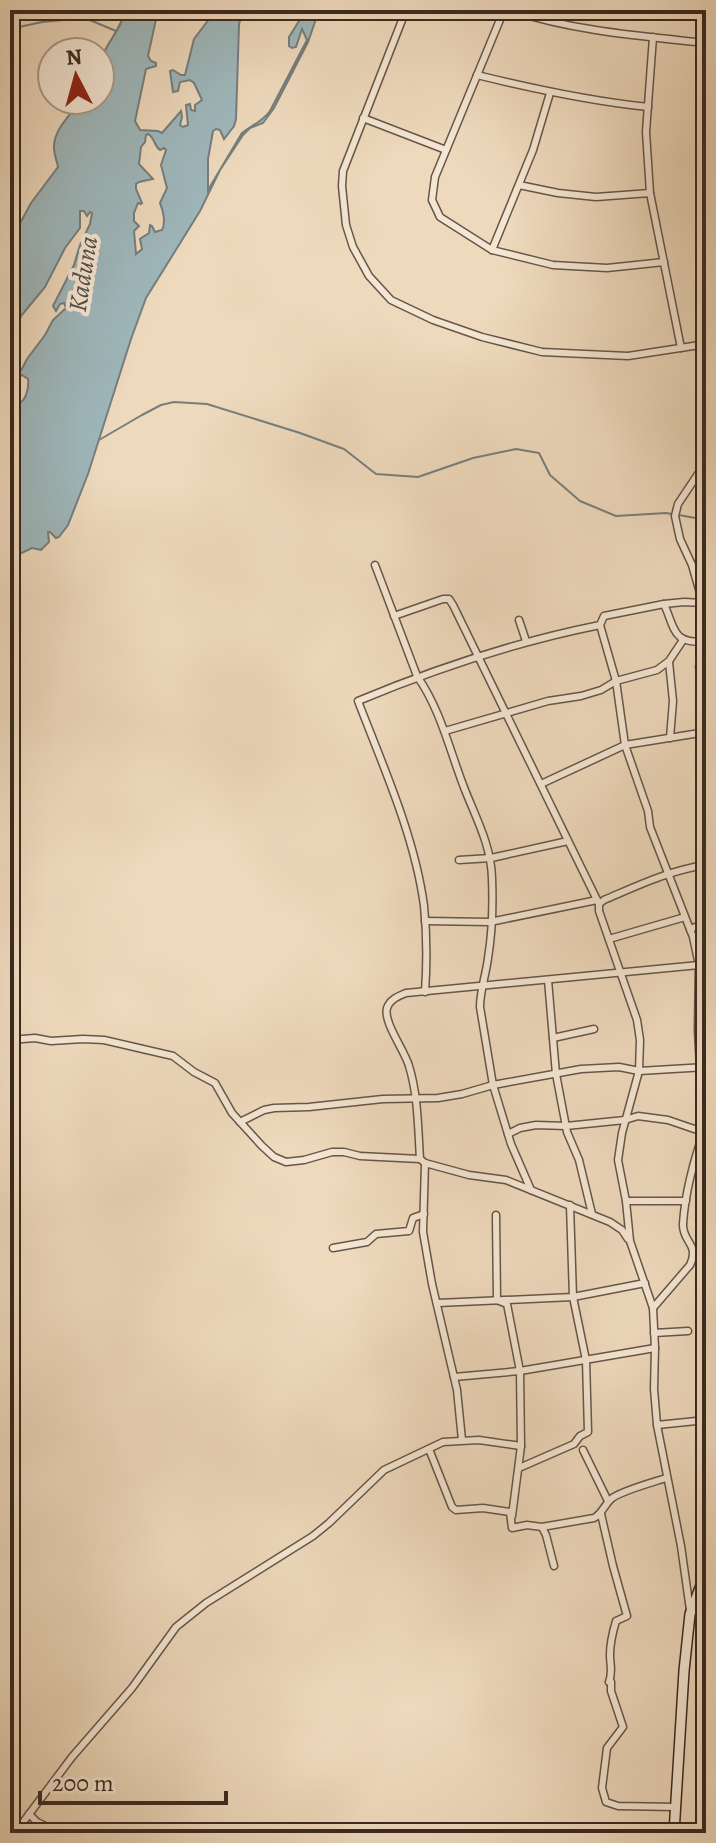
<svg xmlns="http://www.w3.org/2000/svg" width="716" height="1843" font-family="Alegreya,serif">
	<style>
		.water { fill: #9eb7bb; stroke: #767e7d; stroke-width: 2; fill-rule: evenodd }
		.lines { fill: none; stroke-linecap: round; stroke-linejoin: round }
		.stream { stroke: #767e7d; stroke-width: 2 }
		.minor-casing { stroke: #675548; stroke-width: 9 }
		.secondary-casing { stroke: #3a2921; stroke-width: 12 }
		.minor { stroke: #f4e6d3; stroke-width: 6 }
		.secondary { stroke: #f4e6d3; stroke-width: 9 }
		.labels { text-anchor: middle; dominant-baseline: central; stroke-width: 8; stroke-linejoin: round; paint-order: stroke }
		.water-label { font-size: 26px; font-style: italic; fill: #534c48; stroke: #f4e6d3 }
	</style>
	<rect width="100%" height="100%" fill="#eed9bc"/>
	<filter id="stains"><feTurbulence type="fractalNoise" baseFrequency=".0025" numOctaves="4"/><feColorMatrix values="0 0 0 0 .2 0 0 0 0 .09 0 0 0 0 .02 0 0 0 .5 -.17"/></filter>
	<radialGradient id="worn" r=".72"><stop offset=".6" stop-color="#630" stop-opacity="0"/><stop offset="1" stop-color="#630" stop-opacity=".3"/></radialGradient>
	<path class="water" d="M125 10H158L148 56 151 61 156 63V66L146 69 135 121 140 130 158 131 162 133 181 111 182 117 180 125 183 127 188 125 186 105 190 104 191 110 195 111V105L202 100 194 83 190 80 180 82 178 91 173 92 170 71 173 70 181 75H185L194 39 216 10H242L239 25 236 119 234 126 224 139 220 130 216 129 213 131 208 159V190L242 133C252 125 262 122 270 111L307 40 302 29 296 47 292 48 289 46V37L306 10H319L308 42 274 108 263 123 250 128 243 135 220 170 200 211 146 298 131 339 88 474 68 525 59 537 56 538 50 532H48L49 542 41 550 32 548 13 557C9 569 25 583 10 592V435L14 427 12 424H10V401L14 396 21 402C27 398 29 385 28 379L22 375 10 381V379L22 369 27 359 45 335 53 320 66 308 64 303 60 304 56 311 53 306 74 265 80 245 90 224 92 213 90 212 87 216 84 211H80V228L65 248 45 287 21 316 10 342V242L31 203 58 167C57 161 54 155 54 147 54 128 71 116 80 100H100V92L104 91C102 84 99 74 100 65 103 45 122 30 125 10ZM148 134C155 138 154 146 160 150L164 148 166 150 161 165 167 188 160 203C163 210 166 223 162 230L155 232 152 226 150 225 149 233 140 239 142 249 136 254 134 231 139 226 134 221V213L138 203 141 204 142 203 136 189V184L139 182 153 179 139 164 141 147 145 142 146 135Z"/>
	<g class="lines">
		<g class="stream">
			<polyline points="10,29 42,22 85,18 116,31"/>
			<polyline points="99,440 142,415 161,405 174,402 207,404 300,433 344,449 376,474 418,477 473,458 516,449 539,453 550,475 580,501 616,516 666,513 672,514"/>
			<polyline points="679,515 706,520"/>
		</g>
		<defs>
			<g id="minor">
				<polyline points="406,10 343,171 342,186 346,225 353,247 369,276 391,300 433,320 482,337 542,352 628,356 706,344"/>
				<polyline points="504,10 435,177 432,200 440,217 492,250 553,265 607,268 664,262"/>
				<path d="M510 10C573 31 640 36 706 43"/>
				<polyline points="653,37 646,132 650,193 681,348"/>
				<path d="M477 75C534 89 590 101 648 107"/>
				<polyline points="363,118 446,150"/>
				<polyline points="519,185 558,193 596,197 650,193"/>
				<polyline points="492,250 533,150 550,93"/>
				<polyline points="706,462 678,504 675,516 680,539 692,565 706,614"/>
				<path d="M375 565 417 676C441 710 450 752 465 790 477 820 491 846 492 878 493 903 492 934 488 958 486 975 480 990 480 1007L493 1085 511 1144 531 1190"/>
				<polyline points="664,604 684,602 703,603"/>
				<polyline points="394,616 443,599 449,599 453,605 599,904"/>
				<polyline points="519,620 526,641"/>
				<polyline points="600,625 616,681 625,745 648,811 650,827 693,937 699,965 698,1030 700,1067"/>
				<polyline points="669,662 673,701 670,738"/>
				<polyline points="699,667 706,667"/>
				<polyline points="445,731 548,701 581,696 601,690 616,681 657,670 669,661 683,640"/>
				<polyline points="541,784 625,745 706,732"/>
				<polyline points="459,860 491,858 568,841"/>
				<polyline points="425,921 490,922 597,900"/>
				<polyline points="690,929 706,923"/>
				<polyline points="609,939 685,917"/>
				<polyline points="548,980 556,1074 567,1132 579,1160 592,1214"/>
				<path d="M425 992C427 963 427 935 424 906 415 837 383 766 358 701 437 668 515 642 600 625L604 616 664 604C676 631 672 643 706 642"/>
				<polyline points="553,1038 594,1029"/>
				<polyline points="10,1040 35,1038 51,1041 83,1039 104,1040 173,1056 194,1072 215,1083 232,1113 262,1146 274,1157 286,1162 304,1160 332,1152 344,1152 360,1156 420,1159 425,1163 469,1175 506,1180 610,1222 622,1230 628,1239"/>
				<polyline points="240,1122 264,1110 274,1108 309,1107 383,1099 438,1098 462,1094 493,1085 581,1069 619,1067 639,1071 706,1067"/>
				<polyline points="508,1134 520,1128 536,1125 566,1126 625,1120 638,1116 668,1120 706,1133"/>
				<path d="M420 1159C418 1128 418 1095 409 1066 405 1051 383 1022 387 1008 390 999 399 996 406 993L699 965"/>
				<polyline points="425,1163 423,1232 432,1284 457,1390 462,1440"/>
				<polyline points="626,1201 686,1201"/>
				<polyline points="496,1215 497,1300"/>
				<polyline points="333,1248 367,1242 376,1234 409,1231 413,1218 424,1214"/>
				<polyline points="694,1253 706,1253"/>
				<polyline points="497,1300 507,1304 520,1371 521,1446 512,1516"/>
				<polyline points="438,1303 573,1297 645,1283"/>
				<path d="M653 1308 690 1265C700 1244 682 1242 683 1224 685 1191 695 1156 706 1125"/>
				<polyline points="654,1333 688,1331"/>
				<polyline points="454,1377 520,1371 655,1348"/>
				<polyline points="657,1425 706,1420"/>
				<path d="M429 1449 452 1507 456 1510 483 1508 510 1512 512 1528 527 1525 542 1527 594 1518C603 1513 604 1505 611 1499 620 1491 654 1482 666 1478"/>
				<polyline points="583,1450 608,1501"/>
				<polyline points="519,1468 574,1444 580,1436 588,1432 586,1360 573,1297 570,1205"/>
				<path d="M601 1514 613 1566 627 1616 616 1621C613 1631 610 1644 610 1655 610 1665 613 1672 609 1682"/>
				<polyline points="542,1527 546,1535 554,1566"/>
				<path d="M690 1610 681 1546 657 1425 654 1389 655 1348 653 1308 630 1241 626 1201 618 1160 622 1133 639 1071 640 1040 637 1020 599 911V904L604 900C637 886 670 870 706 865"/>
				<polyline points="611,1682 611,1691 623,1727 607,1748 602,1788 606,1802 618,1806 676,1807"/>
				<polyline points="29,1814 37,1822 60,1833"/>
				<polyline points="15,1833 72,1757 132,1688 176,1627 206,1603 313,1536 329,1523 384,1470 443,1442 479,1440 521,1446"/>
			</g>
			<polyline id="secondary" points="674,1833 684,1671 690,1614 706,1572"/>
		</defs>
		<use href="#minor" class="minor-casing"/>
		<use href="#secondary" class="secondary-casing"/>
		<use href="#minor" class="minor"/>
		<use href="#secondary" class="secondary"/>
	</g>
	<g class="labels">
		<g class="water-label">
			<text transform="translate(83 274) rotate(-81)">Kaduna</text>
		</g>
	</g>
	<rect width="716" height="1843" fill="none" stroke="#eed9bc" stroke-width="40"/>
	<rect x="12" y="12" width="692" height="1819" fill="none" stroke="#3a2921" stroke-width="4"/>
	<rect x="20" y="20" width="676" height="1803" fill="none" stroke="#3a2921" stroke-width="2"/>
	<g transform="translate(76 76) rotate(354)"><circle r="38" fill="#f4e6d3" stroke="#aa9a8c" stroke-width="2"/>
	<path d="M0-6L14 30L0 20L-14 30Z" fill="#8f2418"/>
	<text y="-12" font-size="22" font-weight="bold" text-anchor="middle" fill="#3a2921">N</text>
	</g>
	<path d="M40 1791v12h186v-12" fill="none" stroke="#3a2921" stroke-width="4"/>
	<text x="52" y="1791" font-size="24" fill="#3a2921" stroke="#f4e6d3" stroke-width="6" paint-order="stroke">200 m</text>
	<rect width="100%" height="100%" filter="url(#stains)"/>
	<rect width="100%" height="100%" fill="url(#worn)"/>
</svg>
